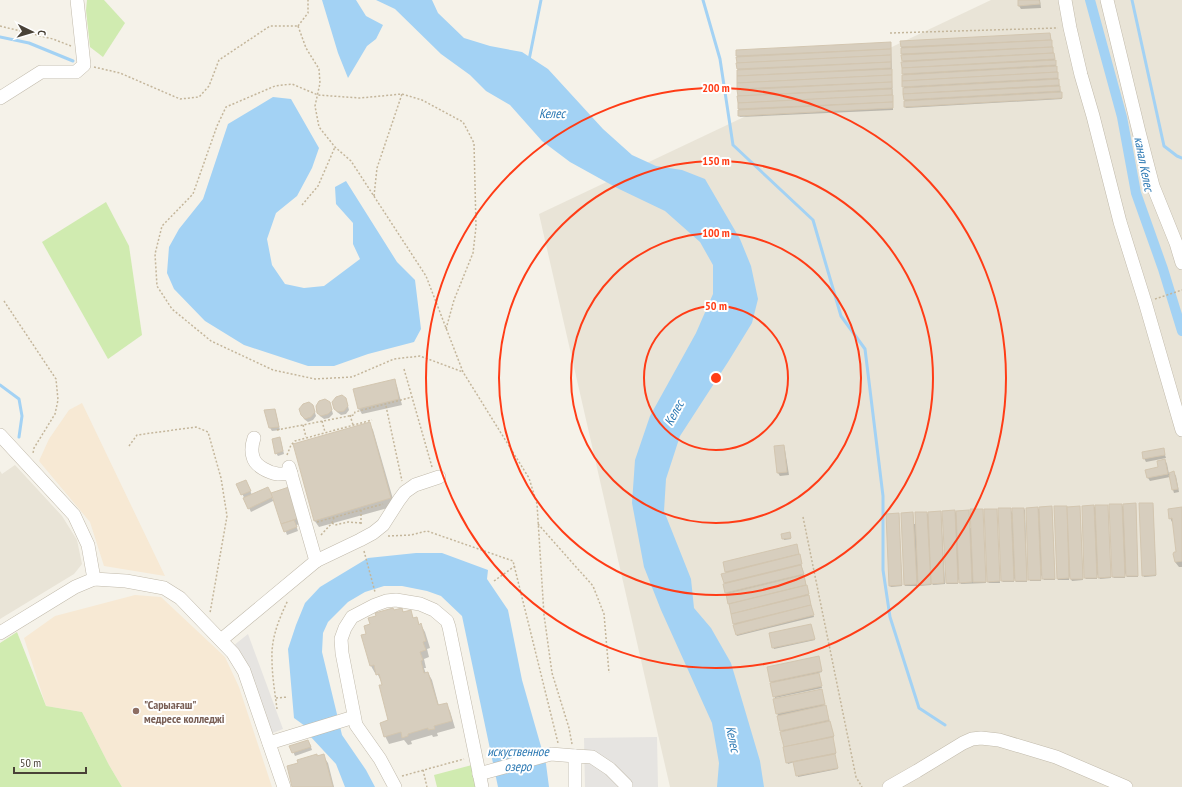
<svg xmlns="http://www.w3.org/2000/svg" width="1182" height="787" font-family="'PT Sans Narrow',sans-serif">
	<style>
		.residential { fill: #e9e4d7 }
		.commercial { fill: #f7e9d4 }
		.green { fill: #d0ebb0 }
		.parking { fill: #e6e4e1 }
		.water { fill: #a3d2f4 }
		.shadow { fill: #0003 }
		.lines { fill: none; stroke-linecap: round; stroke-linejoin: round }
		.stream { stroke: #a3d2f4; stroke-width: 3 }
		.canal { stroke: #a3d2f4; stroke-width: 10 }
		.building { fill: #d7cebe; stroke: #d3c6b0 }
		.minor-casing { stroke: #c1baab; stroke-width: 14 }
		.path { stroke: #c4b69b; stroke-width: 1.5; stroke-dasharray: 2 2; stroke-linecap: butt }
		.minor { stroke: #fff; stroke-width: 13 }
		.ring { fill: none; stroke: #ff3c16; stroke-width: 2 }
		.education-dot { fill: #8d6e63; stroke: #fff; stroke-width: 1.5 }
		.labels { text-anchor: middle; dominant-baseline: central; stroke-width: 4; stroke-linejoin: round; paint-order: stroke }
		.education-label { font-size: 12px; font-weight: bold; fill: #785e54; stroke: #fff; text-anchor: start }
		.water-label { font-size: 13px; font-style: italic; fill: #2977b2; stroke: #fff }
		.centre { fill: #ff3c16; stroke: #fff; stroke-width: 2 }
		.ring-label { font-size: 12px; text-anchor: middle; font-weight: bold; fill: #ff3c16; stroke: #fff; stroke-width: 4; stroke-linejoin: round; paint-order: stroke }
	</style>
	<rect width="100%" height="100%" fill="#f5f2e9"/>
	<g class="residential">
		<polygon points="991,0 1182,0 1182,787 670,787 539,214"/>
		<polygon points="15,465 62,516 77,540 82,564 74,574 0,619 0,471 2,474"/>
	</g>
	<g class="commercial">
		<polygon points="82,403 165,576 104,566 90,522 39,461 49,439 69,410"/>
		<polygon points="135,595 161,597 225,657 239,687 272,787 122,787 109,765 82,712 46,706 24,638 55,616"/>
	</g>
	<g class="green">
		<polygon points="87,0 104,0 125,23 103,57 90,47 86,10"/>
		<polygon points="106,202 129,246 142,335 108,359 42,242"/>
		<polygon points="17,632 46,706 82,712 109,765 122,787 0,787 0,643"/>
		<polygon points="472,765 478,787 437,787 434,775"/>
	</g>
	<g class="parking">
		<polygon points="248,634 283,729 270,734 233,646"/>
		<polygon points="657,737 658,787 585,787 584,738"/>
	</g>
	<g class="water">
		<polygon points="322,0 356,0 366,16 383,25 376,39 367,46 348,78 338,53"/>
		<polygon points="376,0 432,0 438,13 464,38 490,46 522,52 548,69 603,129 632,155 656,166 682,170 705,179 740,239 751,266 758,299 752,323 728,362 680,436 666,479 664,511 691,579 694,608 711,628 731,663 760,761 764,787 717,787 719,763 712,723 661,610 644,567 632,503 635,460 650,416 696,333 713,294 713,265 700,242 665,211 617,188 570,162 542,141 510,105 486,91 470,75 441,54 395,9"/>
		<polygon points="273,97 291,99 319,148 312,168 297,196 276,213 267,239 272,265 285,284 304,288 324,286 360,259 353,244 353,223 336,204 335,187 346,181 397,262 415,280 421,329 414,342 368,354 334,366 308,366 244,345 205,321 174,289 167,273 169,247 179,229 203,199 228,124"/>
		<polygon points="416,553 442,553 488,570 487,579 508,610 522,680 546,764 549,787 498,787 462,616 441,596 427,591 402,586 384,586 365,592 348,602 328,622 323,633 322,652 342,735 366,770 375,787 345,787 336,764 310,736 305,726 294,718 288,649 296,625 305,603 320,587 368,558"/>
	</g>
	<g class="shadow">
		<polygon points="1019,0 1040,0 1041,8 1021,9 1019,6"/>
		<polygon points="1050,34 1062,99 906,108 905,107 903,63 904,63 903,61 904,56 902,54 901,42"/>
		<polygon points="891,44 893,110 740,117 739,116 737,51"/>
		<polygon points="394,380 397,386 402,405 362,414 359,409"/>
		<polygon points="346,399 349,410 346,414 341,415 337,412 335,409"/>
		<polygon points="313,406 316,416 313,420 308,422 304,419 302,415"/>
		<polygon points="331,407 333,414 329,418 324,419 320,416 318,412"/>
		<polygon points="275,410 276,413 280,430 272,431 270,428 265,411"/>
		<polygon points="369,423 373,430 395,506 319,527 314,520"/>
		<polygon points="279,438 281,441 284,454 278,456 276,453"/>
		<polygon points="784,446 785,450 789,475 780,476 778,473 775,447"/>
		<polygon points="1163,449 1166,458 1146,462 1144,458"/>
		<polygon points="1165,460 1167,464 1169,474 1174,473 1176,476 1179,492 1174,493 1173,490 1170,477 1150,481 1148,478 1159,468"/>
		<polygon points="247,484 252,495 269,491 273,500 288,489 301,524 296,525 298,531 287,535 275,500 251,512 238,485"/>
		<polygon points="1153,504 1156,576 1144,577 1143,575"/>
		<polygon points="1122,505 1124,509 1136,506 1138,577 1127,577 1125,573 1125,578 1114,578 1113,577"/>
		<polygon points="1094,506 1097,511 1108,506 1108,507 1111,578 1100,579 1097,574 1097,579 1086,579 1085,578 1083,507"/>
		<polygon points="1052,507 1055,580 1044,580 1041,575 1041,581 1030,581 1027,509 1038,508 1041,513"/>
		<polygon points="1066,507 1069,511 1079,507 1080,509 1083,580 1072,581 1069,576 1069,580 1058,580 1058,579"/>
		<polygon points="1010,509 1013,514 1024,509 1025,510 1027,582 1016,582 1014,578 1014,582 1003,582 1002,581"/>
		<polygon points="1182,509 1182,567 1179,567 1175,562 1178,552 1173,524 1170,518"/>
		<polygon points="982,510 986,583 961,584 958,579 958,584 947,584 946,583 955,511 957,516 968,511 970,528 972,528"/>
		<polygon points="996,510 1000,583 989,583 988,582"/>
		<polygon points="941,512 945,584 933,585 931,580 931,585 919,586 917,581 917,586 905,586 905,585 913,513 914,524 916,524 927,513 930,518"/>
		<polygon points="899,514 902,586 891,587 890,586"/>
		<polygon points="782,534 790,534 791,539 784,540"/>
		<polygon points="797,547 814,617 737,636 723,574 726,574 724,563"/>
		<polygon points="402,609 404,613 410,612 414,619 416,618 420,625 421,625 425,632 430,648 427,649 429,657 424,659 426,668 424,668 426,674 428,673 432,680 439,706 446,704 450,711 455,728 437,733 438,736 433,737 432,735 411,741 412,744 408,745 404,740 389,744 385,736 389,721 383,685 377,673 375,673 371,666 362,636 368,634 395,611"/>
		<polygon points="811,625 815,640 774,649 773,647"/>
		<polygon points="819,659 822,672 818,673 822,688 775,698 771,681"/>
		<polygon points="822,692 825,707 826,708 834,737 832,738 833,740 836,754 834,754 838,769 798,777 794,762 788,764 787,762 782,732 774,700"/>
		<polygon points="310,744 312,750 295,756 291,747"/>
		<polygon points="317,755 318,757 323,756 328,763 334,787 293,787 299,764"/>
	</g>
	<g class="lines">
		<g class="stream">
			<polyline points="703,0 720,59 733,145 813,220 841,316 865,349 883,496 883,570 890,617 919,708 945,725"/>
			<polyline points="1132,0 1164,146 1177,156 1182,158"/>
			<polyline points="0,37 29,43 73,61"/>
			<polyline points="529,60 541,0"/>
			<polyline points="0,385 19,399 22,416 19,437"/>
		</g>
		<polyline class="canal" points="1090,0 1122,117 1136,193 1163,269 1182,331"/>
	</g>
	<g class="building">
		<polygon points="1018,0 1039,0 1040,4 1018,6"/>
		<polygon points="1050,33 1051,40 901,47 900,41"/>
		<polygon points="1052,40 1052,47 901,54 901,48"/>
		<polygon points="891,42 891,49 736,56 736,50"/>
		<polygon points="1053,47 1053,53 902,61 901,55"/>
		<polygon points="891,49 891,55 737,63 736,57"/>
		<polygon points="1054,53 1055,59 902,68 901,62"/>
		<polygon points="891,55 891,62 737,69 736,63"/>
		<polygon points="1056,60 1056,65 902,74 902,68"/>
		<polygon points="891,62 891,68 737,76 737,70"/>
		<polygon points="1057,66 1057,72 902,81 902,75"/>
		<polygon points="892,69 892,75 737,83 737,76"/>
		<polygon points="1058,72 1058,78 902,87 902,81"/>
		<polygon points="892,75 892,82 737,89 737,83"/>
		<polygon points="1059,79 1059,85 903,94 903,88"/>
		<polygon points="892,82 892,88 738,96 737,90"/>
		<polygon points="1060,86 1060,91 904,100 903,94"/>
		<polygon points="892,89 892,95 738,103 737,96"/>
		<polygon points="1062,92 1062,98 904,107 904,101"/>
		<polygon points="893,95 893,102 738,109 738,103"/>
		<polygon points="893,102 893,108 738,116 738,110"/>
		<polygon points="395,379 399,399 358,409 353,389"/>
		<polygon points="342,395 346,398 348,406 344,411 338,412 334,409 332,402 336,397"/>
		<polygon points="325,399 330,402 332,410 328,414 321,416 317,413 316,406 319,401"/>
		<polygon points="309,402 313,405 315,412 311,417 305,419 301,415 299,409 303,404"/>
		<polygon points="275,409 279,427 269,428 264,410"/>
		<polygon points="370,422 391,498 314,521 293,444"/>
		<polygon points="280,437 283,451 275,454 272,439"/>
		<polygon points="784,445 787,472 777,473 774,446"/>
		<polygon points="1164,448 1165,455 1143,459 1142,452"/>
		<polygon points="1165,459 1168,474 1147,478 1145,470 1158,467 1157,461"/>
		<polygon points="1174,471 1178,489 1172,490 1169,475 1170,475 1169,473"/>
		<polygon points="246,480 251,491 241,495 236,484"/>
		<polygon points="268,487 273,497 248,509 243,498"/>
		<polygon points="289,487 299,518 281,524 271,493"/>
		<polygon points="1136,503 1138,576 1126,576 1123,504"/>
		<polygon points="1139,503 1153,503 1156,575 1142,576"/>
		<polygon points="1109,504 1122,504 1125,577 1112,577"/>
		<polygon points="1094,505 1097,578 1084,578 1082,506"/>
		<polygon points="1095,505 1108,505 1111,577 1098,578"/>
		<polygon points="1052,506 1055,579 1042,579 1039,507"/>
		<polygon points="1054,506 1067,506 1069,578 1057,579"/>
		<polygon points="1080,506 1083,579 1070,579 1067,507"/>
		<polygon points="1038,507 1041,580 1028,580 1026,508"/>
		<polygon points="1182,507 1182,561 1176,562 1175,562 1173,554 1174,552 1176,552 1172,518 1169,519 1168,509"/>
		<polygon points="998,508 1011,508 1014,581 1001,581"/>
		<polygon points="1012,508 1024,508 1027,581 1015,581"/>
		<polygon points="970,509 983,509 986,582 973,582"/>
		<polygon points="984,509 997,509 1000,581 987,582"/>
		<polygon points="955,510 958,583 946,583 942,511"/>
		<polygon points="969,510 972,582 959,583 956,511"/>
		<polygon points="941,511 944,583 931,584 928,512"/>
		<polygon points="913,512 917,584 904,585 901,513"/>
		<polygon points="915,512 927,512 931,584 918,585"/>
		<polygon points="899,513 902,585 889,586 886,514"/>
		<polygon points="294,520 297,527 284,532 281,524"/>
		<polygon points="790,532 791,538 782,539 781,534"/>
		<polygon points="797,544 799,554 725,572 723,562"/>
		<polygon points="800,554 802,564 724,583 721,574"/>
		<polygon points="801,565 804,574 725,593 723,584"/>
		<polygon points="804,575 806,585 728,604 726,594"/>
		<polygon points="807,585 809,594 731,614 729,604"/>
		<polygon points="809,595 811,605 733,624 731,614"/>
		<polygon points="811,605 814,615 736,635 733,625"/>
		<polygon points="393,608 394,610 402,608 403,612 411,610 413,618 417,617 419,625 421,623 426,641 423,642 426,650 420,652 423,660 421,661 424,673 428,672 438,705 447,703 452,721 434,726 435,729 428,730 428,728 408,734 408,736 402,738 401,732 384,737 380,723 388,720 379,685 382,685 379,674 376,675 374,665 370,666 361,635 366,634 364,626 370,624 368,618 376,616 375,613"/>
		<polygon points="811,624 815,639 772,648 769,633"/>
		<polygon points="819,656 822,671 770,682 767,667"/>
		<polygon points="819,673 822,686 773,697 770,683"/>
		<polygon points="822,689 825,704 776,714 773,699"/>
		<polygon points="826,705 829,720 780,731 777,716"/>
		<polygon points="830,721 834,736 784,747 780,732"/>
		<polygon points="833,737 836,753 786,763 783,747"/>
		<polygon points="308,740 311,747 292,753 289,746"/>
		<polygon points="317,754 317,756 324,754 333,787 292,787 287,766 298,763 297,760"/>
		<polygon points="835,754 838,768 796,776 793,762"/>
	</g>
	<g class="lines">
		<defs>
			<g id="minor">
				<polyline points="1065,0 1070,28 1081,75 1093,116 1120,222 1145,302 1182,430"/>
				<polyline points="1107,0 1139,132 1153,186 1176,243 1182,263"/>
				<polyline points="0,98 41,72 76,72 84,65 77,0"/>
				<polyline points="0,435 74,515 88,545 94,579"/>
				<path d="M254 438C252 444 251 451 253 457 255 466 269 473 278 474 282 474 287 474 291 473"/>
				<polyline points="289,467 316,561"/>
				<polyline points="0,633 75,587 94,579 126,581 164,588 180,598 233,653 244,671 284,787"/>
				<polyline points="221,640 316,561 360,540 373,533 383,525 399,500 405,492 415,485 439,477"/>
				<polyline points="269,743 354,717"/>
				<polyline points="479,774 551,754 575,756"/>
				<polyline points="395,787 380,759 356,725 342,653 341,639 345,628 352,617 375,605 386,601 396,600 420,604 434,610 447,621 449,627 482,787"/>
				<polyline points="575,787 575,756 592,757 610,769 626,785 626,787"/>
				<polyline points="889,787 917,771 963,743 972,739 981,738 999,740 1056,757 1126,787"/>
			</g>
		</defs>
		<use href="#minor" class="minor-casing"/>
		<g class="path">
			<polyline points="0,26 53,39 71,46"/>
			<polyline points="298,26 306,48 319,69 320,83 315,106 319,127 335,147 351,161 426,276 463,372 529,478 537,504 544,615 552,673 569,728 572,744"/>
			<polyline points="298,26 308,13 308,0"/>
			<polyline points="890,33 1058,28"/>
			<polyline points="94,67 120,73 180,99 199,97 209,86 219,60 270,26 298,26"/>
			<polyline points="374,196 377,168 402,94"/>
			<polyline points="302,205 318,186 335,147"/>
			<polyline points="1155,299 1182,290"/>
			<polyline points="4,301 56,379 58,400 55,414 34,448 33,453"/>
			<polyline points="446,329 454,300 473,253 476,227 474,143 463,122 422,100 402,94 360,98 318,95 292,84 275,86 226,107 217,126 193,194 162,226 155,254 157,286 172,309 211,341 273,370 315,379 352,377 394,359 420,356 463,372"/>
			<polyline points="404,369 432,467"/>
			<polyline points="386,406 402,481"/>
			<polyline points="350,415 353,425"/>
			<polyline points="322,421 325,432"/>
			<polyline points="303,425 306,437"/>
			<polyline points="277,430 354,415 355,412 412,397"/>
			<polyline points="129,446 137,435 196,427 208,432 221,478 227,516 210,613"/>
			<polyline points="287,455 291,445 295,441 372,420"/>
			<polyline points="361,510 361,523 362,525"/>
			<polyline points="803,517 856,777 862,787"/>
			<polyline points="317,522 383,504"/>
			<polyline points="332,523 335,525 348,522 361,523"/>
			<polyline points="538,524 593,586 604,614 609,673"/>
			<polyline points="321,535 332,523 334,518"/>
			<polyline points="388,536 411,535 427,531 513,561 558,743"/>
			<polyline points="364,551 375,592"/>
			<polyline points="494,581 515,566"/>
			<polyline points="276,698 288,697"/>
			<path d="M277 709C275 693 272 676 272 659 271 638 279 619 288 600"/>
			<polyline points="423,770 427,787"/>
			<polyline points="402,776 464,759"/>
		</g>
		<use href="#minor" class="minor"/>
	</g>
	<g class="ring">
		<circle cx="716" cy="378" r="72"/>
		<circle cx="716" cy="378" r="145"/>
		<circle cx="716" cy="378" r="217"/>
		<circle cx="716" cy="378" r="290"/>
	</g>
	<circle class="education-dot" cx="136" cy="711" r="4"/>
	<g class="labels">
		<g class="education-label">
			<text x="144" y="704">"Сарыағаш"<tspan x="144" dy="14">медресе колледжі</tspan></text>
		</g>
		<g class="water-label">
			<text x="552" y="113">Келес</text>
			<text transform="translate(1144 164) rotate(79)">канал Келес</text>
			<text transform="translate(674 413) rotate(-62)">Келес</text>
			<text transform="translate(733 739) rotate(78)">Келес</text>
			<text x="518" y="751">искуственное<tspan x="518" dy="15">озеро</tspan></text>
		</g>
	</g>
	<circle cx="716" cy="378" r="6" class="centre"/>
	<g class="ring-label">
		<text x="716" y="92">200 m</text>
		<text x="716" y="165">150 m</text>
		<text x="716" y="237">100 m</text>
		<text x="716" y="310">50 m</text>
	</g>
	<g transform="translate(32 32) rotate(95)" stroke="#ffffff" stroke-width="3" paint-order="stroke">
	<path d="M0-3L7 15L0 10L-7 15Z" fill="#494237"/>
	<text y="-6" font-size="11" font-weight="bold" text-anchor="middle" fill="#494237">С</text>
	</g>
	<path d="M14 767v6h72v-6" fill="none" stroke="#494237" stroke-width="2"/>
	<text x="20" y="767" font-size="12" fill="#494237" stroke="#ffffff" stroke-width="3" paint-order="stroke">50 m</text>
</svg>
